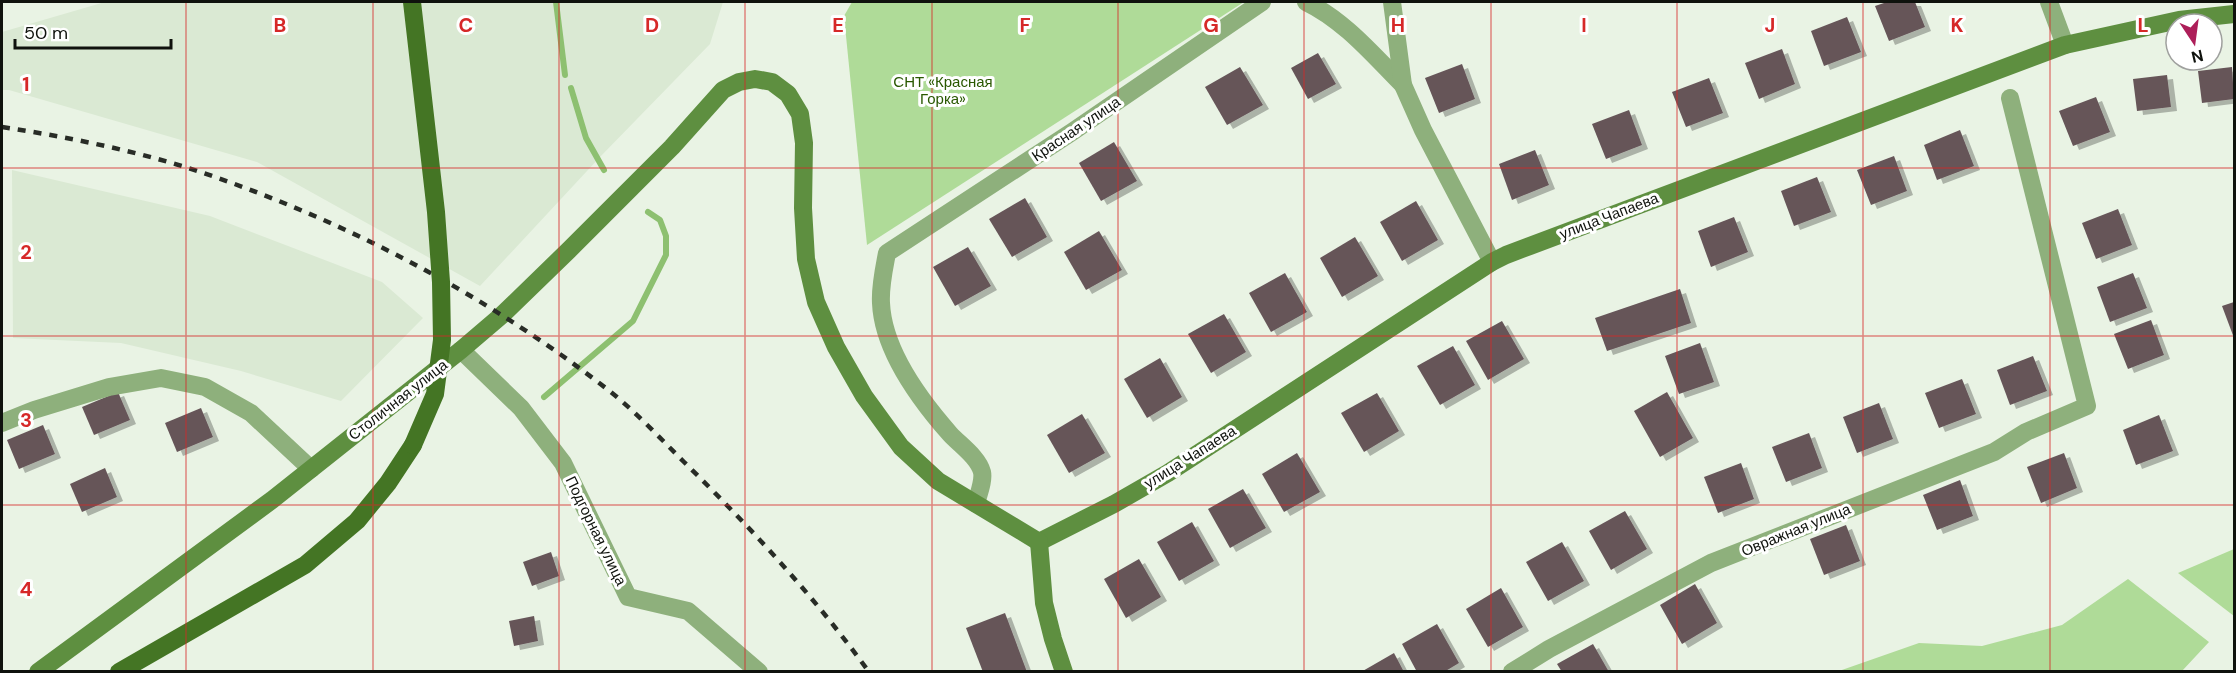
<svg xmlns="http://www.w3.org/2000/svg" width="2236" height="673" font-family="'DM Sans',sans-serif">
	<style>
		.built { fill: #dae9d3 }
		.green { fill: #afdb98 }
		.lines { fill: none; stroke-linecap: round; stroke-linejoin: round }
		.stream { stroke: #8dc070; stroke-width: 6 }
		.building { fill: #665559; filter: url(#shadow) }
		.street { stroke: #8eb07c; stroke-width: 18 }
		.secondary { stroke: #5e8f40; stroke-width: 18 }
		.primary { stroke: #447524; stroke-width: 18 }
		.rail { stroke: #282c26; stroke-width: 4.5; stroke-dasharray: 8 8; stroke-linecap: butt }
		.primary-bridge { stroke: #447524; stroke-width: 18 }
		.grid { fill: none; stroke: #d62828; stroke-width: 1.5; stroke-opacity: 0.55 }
		.labels { text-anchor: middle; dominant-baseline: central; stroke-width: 6; stroke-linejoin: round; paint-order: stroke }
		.park-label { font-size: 15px; fill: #295800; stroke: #fff }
		.street-label { font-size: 15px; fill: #0f120d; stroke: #fff }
		.grid-label { font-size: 20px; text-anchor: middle; font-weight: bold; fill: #d62828; stroke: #fff; stroke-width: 6; stroke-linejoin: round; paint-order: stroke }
	</style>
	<defs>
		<filter id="shadow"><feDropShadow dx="6" dy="4" stdDeviation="0" flood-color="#0004"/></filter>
	</defs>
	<rect width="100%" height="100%" fill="#e9f3e4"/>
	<g class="built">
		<polygon points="105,2 723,2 710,44 600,157 480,286 257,162 9,90 2,90 2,32"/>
		<polygon points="12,170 210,216 382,282 423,318 341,401 241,371 121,343 13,338"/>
	</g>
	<g class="green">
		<polygon points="852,2 1244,2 867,245 844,16"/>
		<polygon points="2234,549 2234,616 2178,573"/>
		<polygon points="2128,579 2209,642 2182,671 1839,671 1919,643 1982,646 2062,625"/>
	</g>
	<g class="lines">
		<g class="stream">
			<polyline points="556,2 565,75"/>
			<polyline points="571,88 586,138 604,170"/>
			<polyline points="544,397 633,321 666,255 666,236 660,220 648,212"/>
		</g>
	</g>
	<g class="building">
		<polygon points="1887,2 1915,2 1925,27 1889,41 1875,6"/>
		<polygon points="1847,17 1861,52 1824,66 1811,31"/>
		<polygon points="1782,49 1795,84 1759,99 1745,63"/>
		<polygon points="1318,53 1336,84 1308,99 1291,68"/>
		<polygon points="1462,64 1475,99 1439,113 1425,78"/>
		<polygon points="1240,67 1263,105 1227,125 1205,87"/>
		<polygon points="2232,67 2234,99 2202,103 2198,71"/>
		<polygon points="2167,75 2171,107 2137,111 2133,79"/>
		<polygon points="1709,78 1723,113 1686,127 1672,92"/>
		<polygon points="2096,97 2110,132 2073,146 2059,111"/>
		<polygon points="1629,110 1642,145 1606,159 1592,124"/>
		<polygon points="1960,130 1974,166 1937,180 1924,145"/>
		<polygon points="1114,142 1137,181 1101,201 1079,163"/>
		<polygon points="1535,150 1549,185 1512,200 1499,164"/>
		<polygon points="1894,156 1907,191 1871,205 1857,170"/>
		<polygon points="1817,177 1831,212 1794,226 1781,191"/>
		<polygon points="1025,198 1047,237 1012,257 989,219"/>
		<polygon points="1416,201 1438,240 1402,261 1380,222"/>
		<polygon points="2118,209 2132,245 2096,259 2082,223"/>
		<polygon points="1734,217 1748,252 1711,267 1698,231"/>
		<polygon points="1099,231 1122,270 1086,290 1064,252"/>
		<polygon points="1355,237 1378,276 1342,297 1320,258"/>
		<polygon points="968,247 991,286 955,306 933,267"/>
		<polygon points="1285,273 1307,312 1271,332 1249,293"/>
		<polygon points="2133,273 2147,308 2110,322 2097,287"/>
		<polygon points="1680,289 1691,323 1607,351 1595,318"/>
		<polygon points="2234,302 2234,338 2222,306"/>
		<polygon points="1224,314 1246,352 1211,373 1188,334"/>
		<polygon points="2151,320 2164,355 2128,369 2114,334"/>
		<polygon points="1502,321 1524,359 1488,380 1466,341"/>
		<polygon points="1700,343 1714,382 1679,394 1665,356"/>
		<polygon points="1453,346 1475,385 1440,405 1417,366"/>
		<polygon points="2033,356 2047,391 2010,405 1997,370"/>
		<polygon points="1160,358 1182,397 1147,418 1124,379"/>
		<polygon points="1962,379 1976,414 1939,428 1925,393"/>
		<polygon points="118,392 130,420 94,435 82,407"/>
		<polygon points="1667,392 1693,438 1660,457 1634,411"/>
		<polygon points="1377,393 1399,431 1364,452 1341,413"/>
		<polygon points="1879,403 1893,439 1857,453 1843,417"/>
		<polygon points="201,408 213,437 177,452 165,423"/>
		<polygon points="1082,414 1105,453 1069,473 1047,435"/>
		<polygon points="2159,415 2173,451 2136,465 2123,430"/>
		<polygon points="43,425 55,454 19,469 7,440"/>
		<polygon points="1809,433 1822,468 1786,482 1772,447"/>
		<polygon points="1297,453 1320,492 1284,512 1262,474"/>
		<polygon points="2064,453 2077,488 2041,503 2027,467"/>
		<polygon points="1741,463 1754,499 1718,513 1704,477"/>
		<polygon points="105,468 117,497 82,512 70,484"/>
		<polygon points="1960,480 1973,516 1937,530 1923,495"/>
		<polygon points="1243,489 1266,528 1230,548 1208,509"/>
		<polygon points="1625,511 1647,549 1611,570 1589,531"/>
		<polygon points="1192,522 1214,561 1179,581 1157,542"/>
		<polygon points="1846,525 1860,561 1824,575 1810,539"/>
		<polygon points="1562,542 1584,581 1548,601 1526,562"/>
		<polygon points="551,552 559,576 532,586 523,562"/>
		<polygon points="1139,559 1161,597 1126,618 1104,579"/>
		<polygon points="1695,584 1717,623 1682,644 1660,605"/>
		<polygon points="1501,588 1523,627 1488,647 1466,609"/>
		<polygon points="1005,613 1027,672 983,672 966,628"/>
		<polygon points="534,616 538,641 514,646 509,621"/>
		<polygon points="1437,624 1459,663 1444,672 1417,672 1402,644"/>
		<polygon points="1593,644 1609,672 1562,672 1557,664"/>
		<polygon points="1394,653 1404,672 1361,672"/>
	</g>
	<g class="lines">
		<g class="street">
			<path d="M1306 2C1344 20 1374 56 1403 85"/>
			<polyline points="1392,2 1403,85 1423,130 1492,262"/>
			<polyline points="2049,2 2065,45"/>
			<polyline points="461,350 521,408 563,463 628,597 688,611 759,672"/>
			<polyline points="2,423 34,410 109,387 161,378 205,387 251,413 311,469"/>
			<path d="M976 504C978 495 984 481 982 472 978 457 960 445 950 434 920 400 883 350 881 303 880 286 884 269 887 253L1072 132 1262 2"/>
			<polyline points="1512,672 1549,649 1711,563 1994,452 2026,432 2087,406 2010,98"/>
		</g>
		<g class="secondary">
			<polyline points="1039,542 1114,504 1168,473 1492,262 1506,255 2065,45 2179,20 2234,14"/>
			<polyline points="1039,542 1044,603 1053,639 1064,672"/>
			<polyline points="38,672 272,500 461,350 502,315 569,250 672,147 723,90 739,82 755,79 772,82 788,94 800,114 804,143 803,208 806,259 816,302 836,347 864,396 901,447 938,481 1039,542"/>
		</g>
		<polyline class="primary" points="119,672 305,565 357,521 388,483 413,445"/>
		<path class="rail" d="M2 127C74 138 148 153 218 178 357 227 490 298 607 389 634 410 659 437 684 462 750 527 814 596 869 672"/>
		<polyline class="primary-bridge" points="412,2 436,212 441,282 442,340 435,394 413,445"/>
	</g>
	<path class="grid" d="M186 2V672M373 2V672M559 2V672M745 2V672M932 2V672M1118 2V672M1304 2V672M1491 2V672M1677 2V672M1863 2V672M2050 2V672M2 168H2234M2 336H2234M2 505H2234"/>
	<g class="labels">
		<g class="park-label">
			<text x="943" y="82">СНТ «Красная<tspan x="943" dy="17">Горка»</tspan></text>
		</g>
		<g class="street-label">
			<text transform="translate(1076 129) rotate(-34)">Красная улица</text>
			<text transform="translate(1609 216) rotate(-21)">улица Чапаева</text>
			<text transform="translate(398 400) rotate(-38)">Столичная улица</text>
			<text transform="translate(1190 457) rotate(-32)">улица Чапаева</text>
			<text transform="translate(1796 530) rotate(-22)">Овражная улица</text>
			<text transform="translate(596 531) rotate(64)">Подгорная улица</text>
		</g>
	</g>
	<g class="grid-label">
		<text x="280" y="32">B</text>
		<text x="466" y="32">C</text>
		<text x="652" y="32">D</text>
		<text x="838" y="32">E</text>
		<text x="1025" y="32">F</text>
		<text x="1211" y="32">G</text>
		<text x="1398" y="32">H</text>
		<text x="1584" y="32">I</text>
		<text x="1770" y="32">J</text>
		<text x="1957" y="32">K</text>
		<text x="2143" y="32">L</text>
		<text x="26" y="91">1</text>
		<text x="26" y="259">2</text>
		<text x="26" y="427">3</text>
		<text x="26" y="596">4</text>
	</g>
	<rect width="2236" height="673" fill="none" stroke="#0f120d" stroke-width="6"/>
	<g transform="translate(2194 42) rotate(167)"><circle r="28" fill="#ffffff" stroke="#9fa09e" stroke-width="1.5"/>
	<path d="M0-4.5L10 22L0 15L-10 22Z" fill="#ad1e59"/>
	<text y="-9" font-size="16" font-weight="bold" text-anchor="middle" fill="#0f120d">N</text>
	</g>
	<path d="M15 39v9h156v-9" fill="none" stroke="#0f120d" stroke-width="3"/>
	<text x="24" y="39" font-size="18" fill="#0f120d" stroke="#ffffff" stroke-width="4.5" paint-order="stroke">50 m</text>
</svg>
